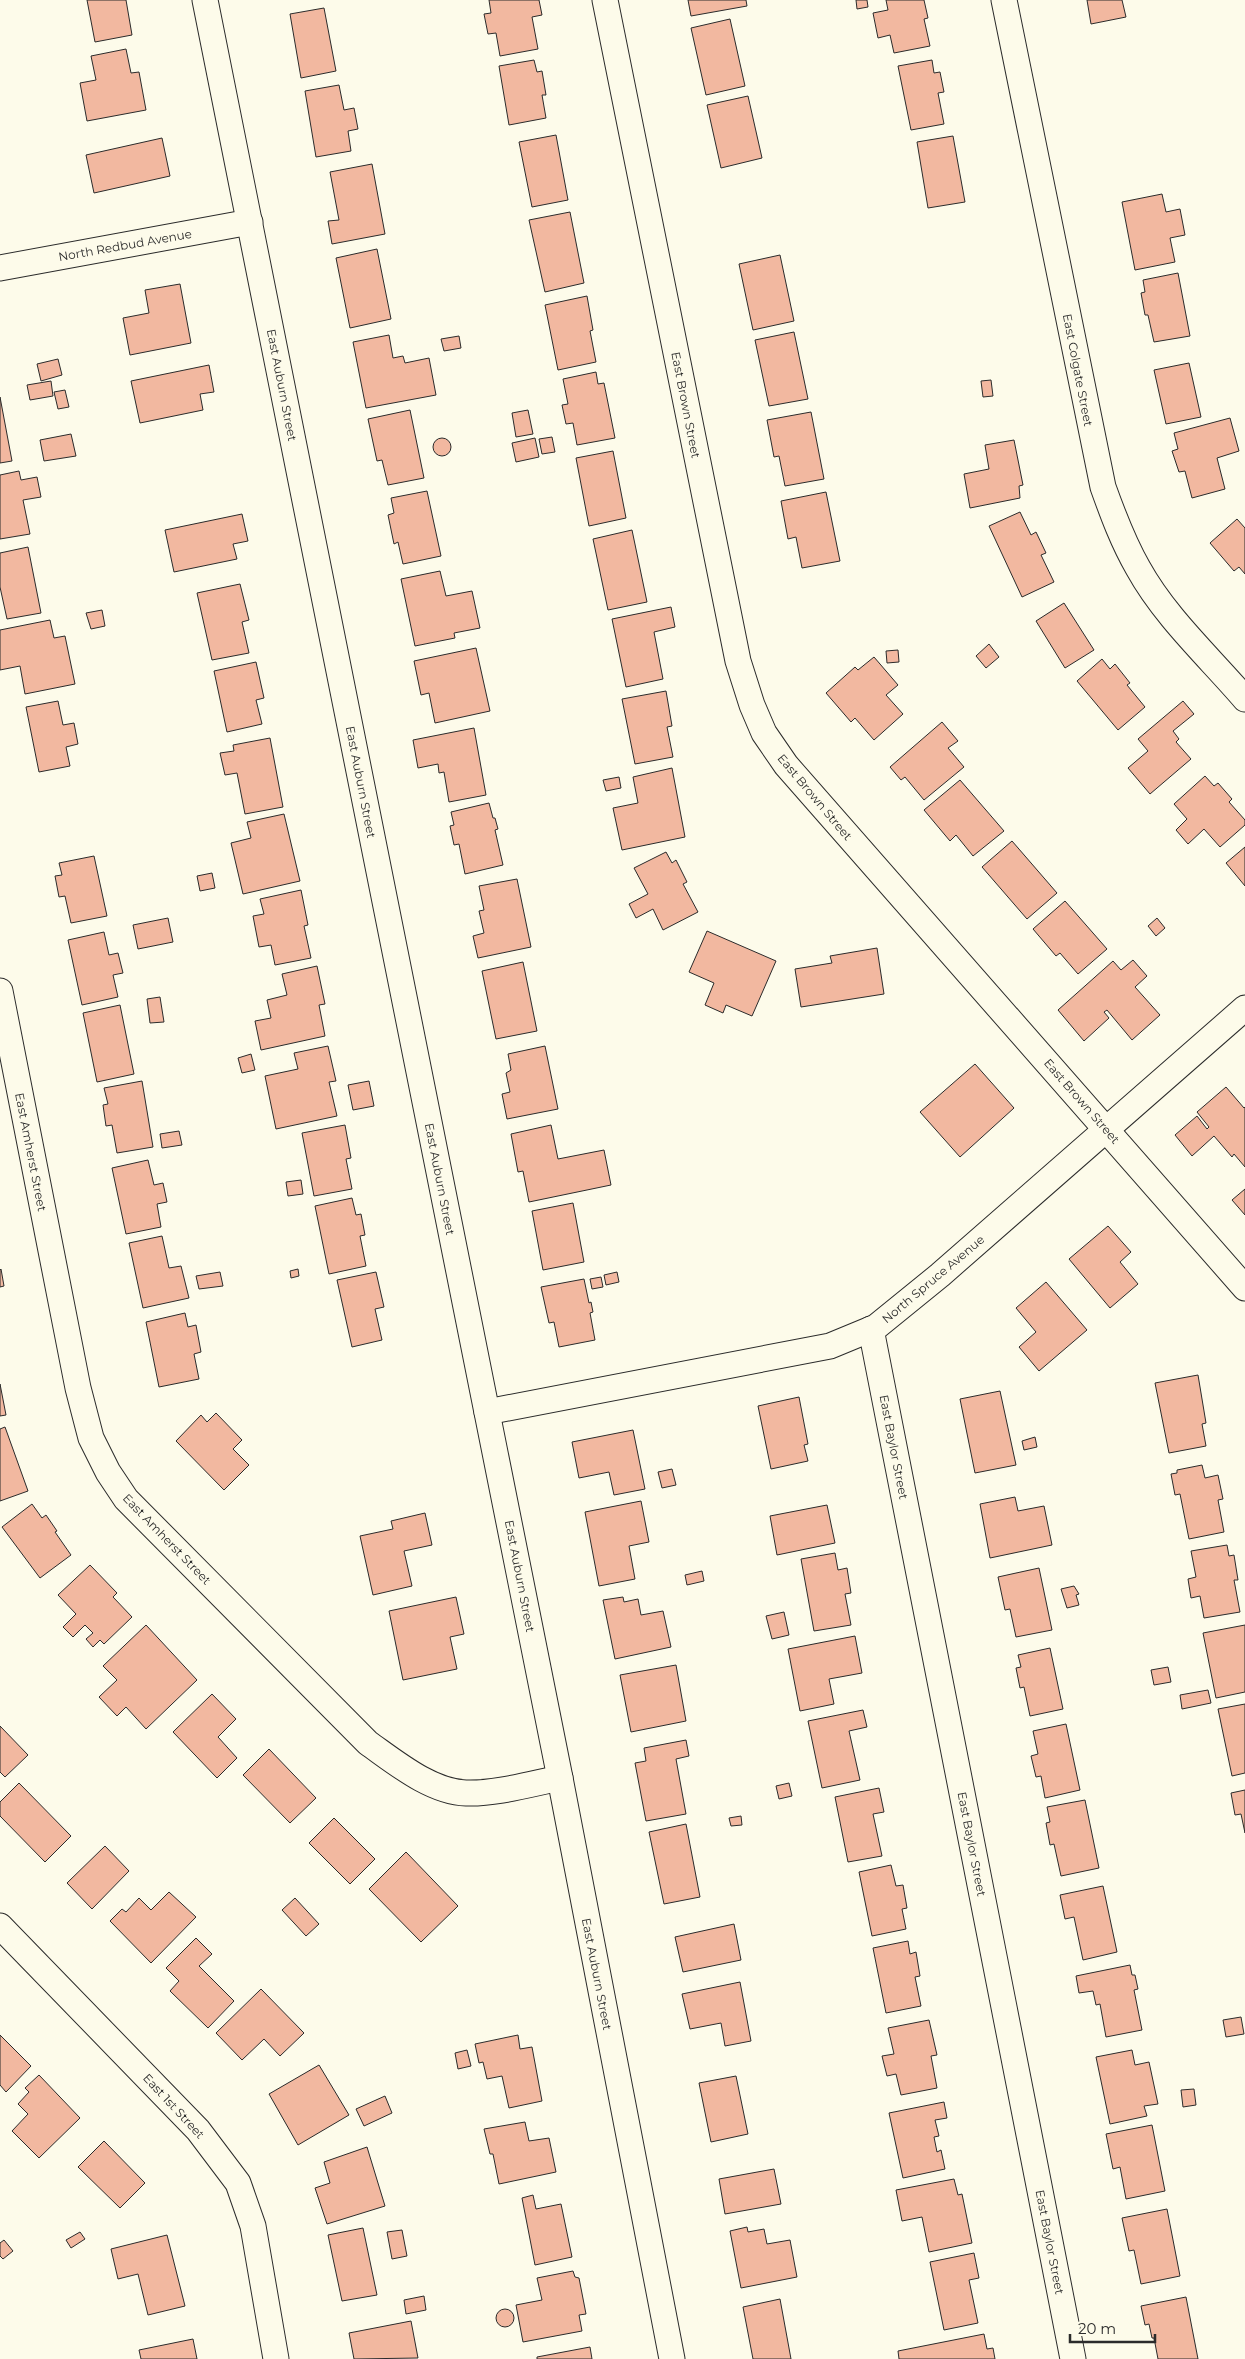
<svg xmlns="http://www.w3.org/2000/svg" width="1245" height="2359" font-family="Montserrat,sans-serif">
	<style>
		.building { fill: #f2b8a0; stroke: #2b2b2b }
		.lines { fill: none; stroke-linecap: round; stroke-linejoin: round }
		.minor-casing { stroke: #2b2b2b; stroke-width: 27 }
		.minor { stroke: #fdfbea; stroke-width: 25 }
		.labels { text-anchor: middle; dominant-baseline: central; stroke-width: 4; stroke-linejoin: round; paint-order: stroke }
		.street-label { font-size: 12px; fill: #2b2b2b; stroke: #fdfbea }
	</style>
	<rect width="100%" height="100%" fill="#fdfbea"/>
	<g class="building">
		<polygon points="87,0 126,0 132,35 95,42"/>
		<polygon points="489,0 539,0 542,15 532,17 538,49 500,56 496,33 488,34 484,14 491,13"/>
		<polygon points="688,0 746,0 747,6 691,16"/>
		<polygon points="856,0 867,0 868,7 857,9"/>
		<polygon points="886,0 924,0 928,18 924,19 930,46 894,53 890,35 878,38 873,13 888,10"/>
		<polygon points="1087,0 1122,0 1126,17 1091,24"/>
		<polygon points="324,8 336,71 301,78 290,14"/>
		<polygon points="730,19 745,86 706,95 691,28"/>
		<polygon points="126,49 131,73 139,72 146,110 87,121 80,83 96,80 91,56"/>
		<polygon points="534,60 537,72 542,71 546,95 542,95 546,118 509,125 499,66"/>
		<polygon points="932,60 934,73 940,72 944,92 938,93 944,124 911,130 898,66"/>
		<polygon points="339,85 344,110 354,108 358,129 348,131 351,151 316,157 305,91"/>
		<polygon points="748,96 762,158 721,168 707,105"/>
		<polygon points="556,135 568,200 532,207 519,142"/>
		<polygon points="953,136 965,202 928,208 917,142"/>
		<polygon points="162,138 170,176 94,193 86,155"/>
		<polygon points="372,164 385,234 332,244 328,221 339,220 330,172"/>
		<polygon points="1162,194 1166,212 1180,209 1185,235 1170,238 1175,262 1135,270 1122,202"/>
		<polygon points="570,212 584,283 545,292 529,220"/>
		<polygon points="377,249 391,319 350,328 336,258"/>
		<polygon points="780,255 794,321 753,330 739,264"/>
		<polygon points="1178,273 1190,336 1154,342 1148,315 1145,315 1141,293 1145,292 1143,280"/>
		<polygon points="180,284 191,343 130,355 123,318 149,313 145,290"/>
		<polygon points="587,296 593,330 590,331 596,362 558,370 545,305"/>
		<polygon points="794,332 808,399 769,406 755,340"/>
		<polygon points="389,335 393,358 403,356 405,363 429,358 436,395 366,408 353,342"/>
		<polygon points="459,336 461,348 444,351 441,339"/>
		<polygon points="58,359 62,375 41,381 37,364"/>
		<polygon points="1189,363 1201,417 1166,424 1154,370"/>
		<polygon points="209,365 214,392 200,394 203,410 140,423 131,381"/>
		<polygon points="596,372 598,384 604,383 615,438 577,445 573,423 566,424 562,405 568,404 563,379"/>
		<polygon points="991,380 993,396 983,397 981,381"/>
		<polygon points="51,381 53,396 30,400 27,385"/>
		<polygon points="65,390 69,407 58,409 54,392"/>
		<polygon points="0,397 12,461 0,463"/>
		<polygon points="410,410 424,478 388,485 382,460 377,461 368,419"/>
		<polygon points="528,410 533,434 516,437 512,413"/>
		<polygon points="811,412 824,479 785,486 779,456 774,457 767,420"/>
		<polygon points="1230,418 1239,451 1217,458 1225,489 1192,498 1185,471 1179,472 1172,451 1178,449 1174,433"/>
		<polygon points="71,434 76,456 44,461 40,440"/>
		<polygon points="552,437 555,452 542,454 539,439"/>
		<polygon points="535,438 539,457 516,462 512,443"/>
		<circle cx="442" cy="447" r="9"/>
		<polygon points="1014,440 1023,485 1019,486 1020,498 970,508 964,474 989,469 985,445"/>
		<polygon points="613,451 626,518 589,526 576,458"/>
		<polygon points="19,471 21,480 37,477 41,497 23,500 30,534 0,539 0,475"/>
		<polygon points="427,491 441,556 403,564 398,542 394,544 388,515 394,513 391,498"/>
		<polygon points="826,492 840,561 802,568 796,537 788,539 781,501"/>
		<polygon points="1020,512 1031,535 1036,532 1046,553 1041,555 1054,582 1022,597 989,526"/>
		<polygon points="242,514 248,541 233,544 237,559 174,572 165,530"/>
		<polygon points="1237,519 1245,528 1245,574 1239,567 1234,571 1210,543"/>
		<polygon points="632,530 647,602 608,610 593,539"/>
		<polygon points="28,547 41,613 7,619 0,587 0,553"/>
		<polygon points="440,571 446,596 472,591 480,628 454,633 455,638 415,646 401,579"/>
		<polygon points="240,584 249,620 242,622 249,653 212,660 197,593"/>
		<polygon points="1064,603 1094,650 1065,668 1036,621"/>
		<polygon points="671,607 675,627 654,632 663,679 626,687 612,619"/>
		<polygon points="102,610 105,626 91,629 86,613"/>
		<polygon points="50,620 54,638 65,636 75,684 25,694 20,666 0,670 0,630"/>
		<polygon points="989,644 999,657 986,668 976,656"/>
		<polygon points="476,648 490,711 435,723 429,693 421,695 414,661"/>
		<polygon points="898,650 899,662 887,663 886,651"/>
		<polygon points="874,657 898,685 886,695 903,714 874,740 855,718 851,722 826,693 855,667 858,670"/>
		<polygon points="1102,659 1110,669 1115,664 1130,683 1127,685 1145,707 1118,730 1077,681"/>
		<polygon points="256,662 264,698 256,700 262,724 227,732 214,671"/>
		<polygon points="666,691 672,726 667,727 673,757 635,764 622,699"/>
		<polygon points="58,701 63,725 74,723 78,744 66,747 70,766 39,772 26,707"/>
		<polygon points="1183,701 1194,714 1173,731 1179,739 1176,742 1191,759 1150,794 1128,768 1148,751 1138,739"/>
		<polygon points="942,722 958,741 948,748 964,767 924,800 905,777 901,780 890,767"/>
		<polygon points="474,728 486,795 449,802 444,772 439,773 438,764 418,768 413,740"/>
		<polygon points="270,738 283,807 245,814 237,773 225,775 220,753 234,751 233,745"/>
		<polygon points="672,768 685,837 622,850 613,808 638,803 633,777"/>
		<polygon points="1205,776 1214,786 1218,783 1232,799 1229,802 1245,820 1245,825 1220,847 1204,829 1188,844 1176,830 1187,819 1174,804"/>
		<polygon points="619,777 621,788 606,791 603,780"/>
		<polygon points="960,780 1004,831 973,856 956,835 950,841 924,810"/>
		<polygon points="489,803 493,818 495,818 498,829 495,830 503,865 465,874 459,844 454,845 450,826 454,825 451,812"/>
		<polygon points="284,814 300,881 243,894 231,843 251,838 247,822"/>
		<polygon points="1012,841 1057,893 1027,919 982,867"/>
		<polygon points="1245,847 1245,886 1226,863"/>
		<polygon points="666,852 672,863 676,860 687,882 683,884 698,912 663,930 653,909 636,918 629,904 648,894 634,868"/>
		<polygon points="94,856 107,916 71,923 65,896 59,897 55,876 62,875 59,863"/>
		<polygon points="212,873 215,888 200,891 197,876"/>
		<polygon points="517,879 531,947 478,958 473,936 484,933 479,911 484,910 479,886"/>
		<polygon points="301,890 308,925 304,926 311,958 275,965 271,945 259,947 253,916 264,914 260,899"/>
		<polygon points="1065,901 1107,949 1078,974 1060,953 1056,956 1033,929"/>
		<polygon points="168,918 173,942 138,949 133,925"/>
		<polygon points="1157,918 1165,928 1156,936 1148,926"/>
		<polygon points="707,931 776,961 752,1016 726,1005 723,1013 705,1005 714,983 689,972"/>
		<polygon points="104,932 109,955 118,953 123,973 113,975 118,997 82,1005 68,940"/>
		<polygon points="877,948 884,994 801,1007 795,969 832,963 830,956"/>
		<polygon points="1133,960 1147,976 1135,987 1160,1015 1132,1040 1107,1010 1104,1012 1109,1018 1084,1041 1058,1010 1113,961 1121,970"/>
		<polygon points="523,962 537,1031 496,1039 482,971"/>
		<polygon points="317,966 325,1004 319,1005 325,1036 261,1050 255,1021 271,1018 267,1000 287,995 282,974"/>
		<polygon points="160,997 164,1022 150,1023 147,999"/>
		<polygon points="120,1005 134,1074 97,1082 83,1013"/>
		<polygon points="328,1046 336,1081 329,1082 337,1116 276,1129 265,1076 298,1069 294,1053"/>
		<polygon points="545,1046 558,1109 507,1119 502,1094 510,1092 506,1073 511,1070 508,1054"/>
		<polygon points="251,1054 255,1070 242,1073 238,1058"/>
		<polygon points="975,1064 1014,1108 960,1157 920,1112"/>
		<polygon points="142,1081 153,1147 117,1153 112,1125 106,1126 103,1105 108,1104 104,1088"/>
		<polygon points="369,1081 374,1106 353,1110 348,1085"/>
		<polygon points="1226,1087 1244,1108 1245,1107 1245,1167 1234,1154 1232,1157 1214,1136 1192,1156 1175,1135 1197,1116 1207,1129 1209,1127 1197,1112"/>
		<polygon points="345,1125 351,1158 346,1159 352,1189 314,1196 302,1133"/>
		<polygon points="551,1125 558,1159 604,1150 611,1185 529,1202 523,1171 518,1172 511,1134"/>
		<polygon points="179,1131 182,1145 162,1148 160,1134"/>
		<polygon points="148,1160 154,1185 163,1183 167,1202 157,1204 161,1227 126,1234 112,1168"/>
		<polygon points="301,1180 303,1194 288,1196 286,1182"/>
		<polygon points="1245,1189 1245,1215 1232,1200"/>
		<polygon points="352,1198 356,1215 361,1214 365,1235 360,1236 366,1266 329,1274 315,1206"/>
		<polygon points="573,1203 584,1262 543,1270 532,1211"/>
		<polygon points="1108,1226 1131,1252 1120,1262 1138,1284 1110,1308 1069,1259"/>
		<polygon points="162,1236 169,1268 181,1266 189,1298 143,1308 129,1243"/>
		<polygon points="1,1269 4,1286 0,1287 0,1270"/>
		<polygon points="298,1269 299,1276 291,1278 290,1271"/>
		<polygon points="220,1272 223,1286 199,1289 196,1276"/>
		<polygon points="376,1272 384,1307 375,1309 382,1340 352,1347 337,1280"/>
		<polygon points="617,1272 619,1282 606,1285 604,1275"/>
		<polygon points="601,1277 603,1287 592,1289 590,1279"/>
		<polygon points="584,1279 589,1303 591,1302 593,1312 590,1313 595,1340 559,1347 554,1322 549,1323 541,1287"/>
		<polygon points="1046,1282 1087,1330 1039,1371 1019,1347 1036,1332 1016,1308"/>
		<polygon points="185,1313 188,1327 196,1325 201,1352 194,1354 199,1379 159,1387 146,1322"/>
		<polygon points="1198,1375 1206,1423 1202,1424 1206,1446 1169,1453 1155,1383"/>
		<polygon points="0,1384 6,1415 0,1416"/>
		<polygon points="1000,1391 1016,1465 975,1473 960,1399"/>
		<polygon points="799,1397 808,1444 804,1445 808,1461 771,1469 758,1406"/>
		<polygon points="216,1413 242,1440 233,1449 249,1465 224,1490 176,1441 201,1415 207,1422"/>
		<polygon points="5,1427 28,1491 0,1501 0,1429"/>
		<polygon points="633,1430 645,1489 614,1495 609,1472 579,1478 572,1442"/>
		<polygon points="1035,1437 1037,1447 1024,1450 1022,1441"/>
		<polygon points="1202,1465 1205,1478 1218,1475 1223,1499 1218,1500 1224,1532 1189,1539 1180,1494 1175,1495 1171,1474 1177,1473 1177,1470"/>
		<polygon points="672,1469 676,1485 662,1488 658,1472"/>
		<polygon points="1015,1497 1018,1511 1044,1506 1052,1545 990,1558 980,1504"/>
		<polygon points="641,1501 649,1542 629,1546 635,1579 599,1586 585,1512"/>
		<polygon points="32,1504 42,1518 46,1515 57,1531 55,1532 71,1555 40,1578 2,1527"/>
		<polygon points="827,1505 835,1543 777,1555 770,1516"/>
		<polygon points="425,1513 432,1545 404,1551 412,1586 373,1595 360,1536 393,1529 391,1521"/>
		<polygon points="1227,1545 1229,1556 1234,1555 1238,1580 1234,1580 1240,1612 1204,1618 1200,1596 1191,1598 1188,1579 1196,1577 1191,1551"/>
		<polygon points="835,1553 838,1570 847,1568 851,1593 845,1594 851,1625 814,1631 801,1559"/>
		<polygon points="90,1565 117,1593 113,1597 132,1617 104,1644 100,1640 93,1647 86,1639 93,1633 85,1625 73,1637 63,1627 76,1614 58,1595"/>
		<polygon points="1039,1568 1052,1630 1016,1637 1010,1609 1005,1610 998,1577"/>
		<polygon points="702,1571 704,1581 687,1585 685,1575"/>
		<polygon points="1074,1586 1079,1594 1076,1595 1079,1605 1067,1608 1061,1589"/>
		<polygon points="456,1597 464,1634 450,1637 457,1669 403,1680 389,1611"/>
		<polygon points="623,1597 624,1602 638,1599 641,1615 663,1611 671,1647 615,1659 603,1600"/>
		<polygon points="784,1612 789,1635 772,1639 766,1616"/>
		<polygon points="146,1625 197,1680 146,1729 126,1707 117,1716 99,1697 117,1680 103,1666"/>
		<polygon points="1245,1625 1245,1692 1216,1698 1203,1633"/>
		<polygon points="855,1636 862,1673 829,1679 834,1704 800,1711 788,1649"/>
		<polygon points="1050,1648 1063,1709 1030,1716 1024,1687 1020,1688 1016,1668 1021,1667 1018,1655"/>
		<polygon points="676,1665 686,1721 631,1732 620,1675"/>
		<polygon points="1168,1667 1171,1682 1154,1685 1151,1670"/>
		<polygon points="1208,1690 1211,1703 1182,1709 1180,1695"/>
		<polygon points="212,1694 236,1719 218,1737 237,1758 217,1778 173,1732"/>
		<polygon points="1245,1704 1245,1773 1232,1776 1218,1709"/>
		<polygon points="863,1710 867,1727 849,1731 860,1780 822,1788 808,1721"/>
		<polygon points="1066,1724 1080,1790 1045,1798 1041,1776 1036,1777 1031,1756 1038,1754 1033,1731"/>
		<polygon points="0,1726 28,1755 5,1777 0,1772"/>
		<polygon points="686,1740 689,1756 676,1759 686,1814 646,1821 635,1763 646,1761 644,1748"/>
		<polygon points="269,1749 316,1798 290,1823 243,1775"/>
		<polygon points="19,1783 71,1836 45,1862 0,1816 0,1802"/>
		<polygon points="789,1783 792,1796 779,1799 776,1786"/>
		<polygon points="879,1788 884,1812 873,1814 882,1856 848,1862 835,1797"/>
		<polygon points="1245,1790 1245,1833 1241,1814 1235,1815 1231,1793"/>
		<polygon points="1085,1800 1099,1868 1061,1876 1054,1844 1050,1845 1046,1823 1050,1822 1047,1807"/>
		<polygon points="741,1816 742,1825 731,1826 729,1818"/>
		<polygon points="334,1818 375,1859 350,1884 309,1843"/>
		<polygon points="686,1824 700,1897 664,1904 649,1832"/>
		<polygon points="105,1846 129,1871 92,1909 67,1883"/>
		<polygon points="406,1852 458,1906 421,1942 369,1889"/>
		<polygon points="891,1865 896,1886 903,1885 907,1908 902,1909 906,1929 872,1936 859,1872"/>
		<polygon points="1103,1886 1117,1952 1083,1960 1074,1917 1065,1919 1060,1895"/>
		<polygon points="169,1892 196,1917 151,1963 110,1921 122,1909 126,1912 139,1898 151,1910"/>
		<polygon points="295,1898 319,1924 306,1936 282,1910"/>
		<polygon points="734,1924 741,1960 683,1972 675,1937"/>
		<polygon points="196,1938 212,1954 199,1966 234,2001 208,2028 170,1991 179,1981 166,1968"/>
		<polygon points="908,1941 910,1954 916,1952 920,1976 915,1977 921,2006 886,2013 873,1948"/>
		<polygon points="1130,1965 1132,1975 1135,1975 1138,1989 1134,1990 1142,2030 1106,2037 1100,2004 1096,2005 1093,1991 1079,1993 1076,1976"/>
		<polygon points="740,1982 751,2041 725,2046 721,2023 690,2029 682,1994"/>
		<polygon points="261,1989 304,2033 280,2056 264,2039 242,2060 216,2033"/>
		<polygon points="1241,2017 1244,2034 1226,2037 1223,2020"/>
		<polygon points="929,2020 937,2055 931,2056 937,2088 901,2095 896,2074 887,2076 882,2056 894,2054 888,2028"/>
		<polygon points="0,2035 31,2066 6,2092 0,2085"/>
		<polygon points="518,2035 520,2049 532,2047 542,2101 509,2108 502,2076 487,2079 483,2062 479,2063 475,2044"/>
		<polygon points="467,2050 471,2066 458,2069 455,2053"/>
		<polygon points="1132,2050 1135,2065 1149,2062 1158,2104 1144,2106 1147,2116 1110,2124 1096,2057"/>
		<polygon points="319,2065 349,2115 298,2145 269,2094"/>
		<polygon points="39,2075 80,2118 39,2158 12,2131 28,2114 18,2104 29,2092 25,2088"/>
		<polygon points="736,2076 748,2134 711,2142 699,2083"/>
		<polygon points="1194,2089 1196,2105 1183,2107 1181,2090"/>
		<polygon points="385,2096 392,2113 364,2126 356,2109"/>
		<polygon points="944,2102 947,2118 935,2120 939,2136 934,2137 937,2152 941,2150 945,2169 903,2178 889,2113"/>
		<polygon points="525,2122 529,2141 549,2138 556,2172 499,2184 493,2154 490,2154 484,2129"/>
		<polygon points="1152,2125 1165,2191 1126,2199 1120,2167 1113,2169 1106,2134"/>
		<polygon points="104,2141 145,2183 120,2208 78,2167"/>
		<polygon points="367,2147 385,2206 327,2224 315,2188 330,2183 324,2162"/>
		<polygon points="774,2169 781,2204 725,2214 719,2179"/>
		<polygon points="954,2179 958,2195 962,2194 972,2243 929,2252 922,2217 902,2221 896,2190"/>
		<polygon points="533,2195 536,2209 561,2204 572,2257 535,2265 522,2198"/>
		<polygon points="1167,2209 1180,2276 1141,2284 1134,2250 1129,2251 1122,2218"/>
		<polygon points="747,2227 748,2232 764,2229 767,2244 790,2240 797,2277 741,2288 730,2231"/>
		<polygon points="363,2228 377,2295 342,2301 328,2235"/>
		<polygon points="402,2230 407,2256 392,2259 387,2232"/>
		<polygon points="80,2232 85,2239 71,2248 66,2240"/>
		<polygon points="167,2235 185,2306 148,2315 138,2274 118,2279 111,2249"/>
		<polygon points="4,2240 13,2251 3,2259 0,2256 0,2243"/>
		<polygon points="974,2253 979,2278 969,2280 978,2323 944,2330 930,2262"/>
		<polygon points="573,2271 575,2277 579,2278 586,2314 579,2315 582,2331 523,2342 516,2305 542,2300 537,2278"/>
		<polygon points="424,2296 426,2310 406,2314 404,2300"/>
		<polygon points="1186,2297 1198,2359 1158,2359 1154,2338 1152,2338 1149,2324 1145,2325 1141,2306"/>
		<polygon points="780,2299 791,2359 753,2359 743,2307"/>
		<circle cx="505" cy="2318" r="9"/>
		<polygon points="411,2321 418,2358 354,2359 349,2333"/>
		<polygon points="984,2334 987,2349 993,2348 995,2359 899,2359 898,2351"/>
		<polygon points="193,2339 197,2359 141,2359 139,2350"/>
		<polygon points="590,2347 592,2359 537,2359 537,2357"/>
	</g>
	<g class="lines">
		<defs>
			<g id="minor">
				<polyline points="205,0 560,1778 672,2359"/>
				<polyline points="605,0 738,661 752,705 764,733 786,765 1245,1288"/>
				<path d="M1004 0 1103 487C1113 515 1123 542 1138 568 1165 617 1209 657 1245 699"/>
				<polyline points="0,268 250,222"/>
				<path d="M0 991 78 1388 91 1438 108 1472 126 1499 368 1743C395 1762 431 1792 466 1793 496 1794 530 1784 560 1778"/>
				<polyline points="871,1329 1073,2359"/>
				<polyline points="487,1412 830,1346 876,1327 940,1275 1245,1008"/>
				<polyline points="0,1926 198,2130 238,2183 253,2226 276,2359"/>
			</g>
		</defs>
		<use href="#minor" class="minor-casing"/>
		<use href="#minor" class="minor"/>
	</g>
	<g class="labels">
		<g class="street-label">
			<text transform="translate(125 245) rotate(-10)">North Redbud Avenue</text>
			<text transform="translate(1078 370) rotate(79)">East Colgate Street</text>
			<text transform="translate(282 385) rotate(79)">East Auburn Street</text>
			<text transform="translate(686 405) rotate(79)">East Brown Street</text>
			<text transform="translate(361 782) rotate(79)">East Auburn Street</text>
			<text transform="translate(815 797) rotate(50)">East Brown Street</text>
			<text transform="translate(1082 1101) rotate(49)">East Brown Street</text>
			<text transform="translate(31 1152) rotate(79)">East Amherst Street</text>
			<text transform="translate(440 1179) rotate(79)">East Auburn Street</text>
			<text transform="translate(933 1279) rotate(-40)">North Spruce Avenue</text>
			<text transform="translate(894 1447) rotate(79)">East Baylor Street</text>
			<text transform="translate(167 1539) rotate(46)">East Amherst Street</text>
			<text transform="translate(520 1576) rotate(79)">East Auburn Street</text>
			<text transform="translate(972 1844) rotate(79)">East Baylor Street</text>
			<text transform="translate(597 1974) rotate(79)">East Auburn Street</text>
			<text transform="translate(174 2106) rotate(47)">East 1st Street</text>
			<text transform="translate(1050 2242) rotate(79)">East Baylor Street</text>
		</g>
	</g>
	<path d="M1070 2334v8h85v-8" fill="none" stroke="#2b2b2b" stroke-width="2.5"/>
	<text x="1078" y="2334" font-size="15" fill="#2b2b2b" stroke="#fdfbea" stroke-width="4" paint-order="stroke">20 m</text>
</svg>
